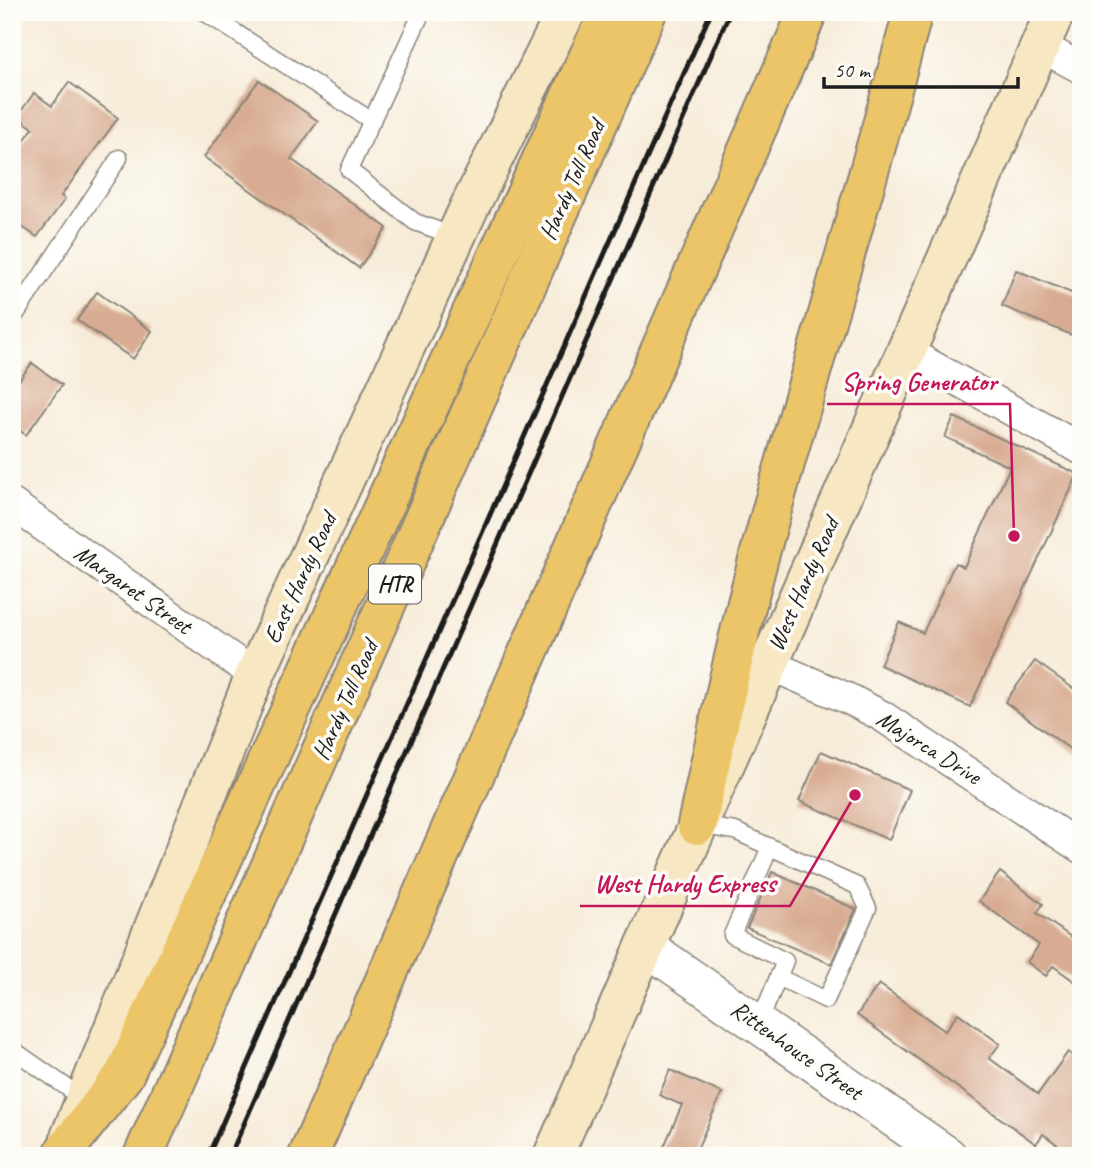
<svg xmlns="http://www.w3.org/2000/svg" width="1093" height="1168" font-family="Caveat,sans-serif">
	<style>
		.building { fill: #d8ac92 }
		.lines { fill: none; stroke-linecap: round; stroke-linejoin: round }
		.service-casing { stroke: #8a847a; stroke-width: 19 }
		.minor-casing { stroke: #8a847a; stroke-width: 33 }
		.tertiary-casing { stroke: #8a847a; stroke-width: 40 }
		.secondary-casing { stroke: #8a847a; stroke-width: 42 }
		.motorway-casing { stroke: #8a847a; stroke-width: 42 }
		.service { stroke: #fff; stroke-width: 16 }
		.minor { stroke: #fff; stroke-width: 30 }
		.tertiary { stroke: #fff; stroke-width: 37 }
		.secondary { stroke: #f7e8c3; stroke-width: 38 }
		.motorway { stroke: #ecc569; stroke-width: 38 }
		.rail { stroke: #1c1c1c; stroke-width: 5 }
		.labels { text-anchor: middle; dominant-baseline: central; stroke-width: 7; stroke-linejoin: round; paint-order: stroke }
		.shield { fill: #fdfcf7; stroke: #605f5e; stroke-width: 2 }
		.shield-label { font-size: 23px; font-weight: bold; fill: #1c1c1c }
		.street-label { font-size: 24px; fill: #1c1c1c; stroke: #fdfcf7 }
		.leader { fill: none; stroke: #c2185b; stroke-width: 2.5 }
		.callout-dot { fill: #c2185b; stroke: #fdfcf7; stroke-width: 2.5 }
		.callout-label { font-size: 26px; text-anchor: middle; font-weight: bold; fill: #c2185b; stroke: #fdfcf7; stroke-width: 7; stroke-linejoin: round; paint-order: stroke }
	</style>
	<rect width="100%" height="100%" fill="#fdfcf7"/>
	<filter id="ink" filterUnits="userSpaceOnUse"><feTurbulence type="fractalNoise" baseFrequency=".0143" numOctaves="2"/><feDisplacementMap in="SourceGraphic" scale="14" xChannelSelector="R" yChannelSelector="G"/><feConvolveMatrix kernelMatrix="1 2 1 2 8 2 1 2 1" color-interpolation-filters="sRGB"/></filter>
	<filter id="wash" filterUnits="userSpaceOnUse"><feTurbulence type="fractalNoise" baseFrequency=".00686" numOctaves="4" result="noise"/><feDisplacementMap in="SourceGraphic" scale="28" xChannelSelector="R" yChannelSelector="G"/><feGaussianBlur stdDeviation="1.57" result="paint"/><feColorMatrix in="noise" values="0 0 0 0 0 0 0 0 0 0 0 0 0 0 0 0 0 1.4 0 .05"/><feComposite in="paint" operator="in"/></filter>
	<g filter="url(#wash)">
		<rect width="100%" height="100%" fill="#f7ecd9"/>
		<g id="blocks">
			<g class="building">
				<polygon points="259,80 318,121 291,159 387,228 359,268 204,157"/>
				<polygon points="69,82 118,118 61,196 65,199 37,237 12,220 12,158 33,128 17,117 34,93 52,106"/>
				<polygon points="1016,270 1081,297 1081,339 1002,306"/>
				<polygon points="97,292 152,331 133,359 77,320"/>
				<polygon points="32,363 62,385 26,435 12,425 12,390"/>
				<polygon points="954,417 1078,474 970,707 880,665 899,622 923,633 955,563 964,567 1010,467 945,437"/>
				<polygon points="1035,661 1081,694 1081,757 1005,702"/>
				<polygon points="821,751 910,790 889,840 799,801"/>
				<polygon points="772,872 856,909 831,964 747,928"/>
				<polygon points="1000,872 1043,904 1037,913 1081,944 1081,986 1053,966 1046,976 1027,962 1039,945 979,901"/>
				<polygon points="879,984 945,1031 958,1013 1000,1044 989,1058 1038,1094 1068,1052 1081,1061 1081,1156 1073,1156 1043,1134 1036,1144 857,1015"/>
				<polygon points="670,1070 722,1093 694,1156 660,1156 682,1105 659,1095"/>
			</g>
		</g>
	</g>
	<g filter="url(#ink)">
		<use href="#blocks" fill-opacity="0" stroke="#8a847a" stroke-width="2"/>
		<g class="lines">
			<defs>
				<g id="service">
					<polyline points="204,12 372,121"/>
					<polyline points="422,12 349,170 415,222 456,237"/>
					<polyline points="12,320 119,158"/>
					<polyline points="698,825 735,831 770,847 732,935 785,961 759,1023"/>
					<polyline points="770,847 857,886 868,908 826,1000 778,977"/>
					<polyline points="12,1049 85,1100"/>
					<polyline points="12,1155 13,1156"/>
				</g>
				<g id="minor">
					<polyline points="1040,46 1081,68"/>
					<polyline points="907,352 1081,449"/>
					<polyline points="12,504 255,675"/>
					<polyline points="768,664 851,700 882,716 1081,848"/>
				</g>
				<polyline id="tertiary" points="645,946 948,1156"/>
				<g id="secondary">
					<polyline points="70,1137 255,675 468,210 566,12"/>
					<polyline points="553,1156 1055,12"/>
				</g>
				<g id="motorway">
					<path d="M697 825C718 727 739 628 766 531 814 358 867 186 913 12"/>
					<polyline points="65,1150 124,1075 609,12"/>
					<polyline points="143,1156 647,12"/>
					<polyline points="308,1156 808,12"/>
				</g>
			</defs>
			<use href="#service" class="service-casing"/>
			<use href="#minor" class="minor-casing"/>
			<use href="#tertiary" class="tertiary-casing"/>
			<use href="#secondary" class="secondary-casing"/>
			<use href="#motorway" class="motorway-casing"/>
			<use href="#service" class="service"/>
			<use href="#minor" class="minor"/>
			<use href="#tertiary" class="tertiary"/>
			<use href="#secondary" class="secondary"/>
			<use href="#motorway" class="motorway"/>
			<g class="rail">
				<polyline points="208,1156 711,12"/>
				<polyline points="230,1156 730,12"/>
			</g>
		</g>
	</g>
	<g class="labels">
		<rect class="shield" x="369" y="564.5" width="52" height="39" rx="5"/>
		<g class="shield-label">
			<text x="395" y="584">HTR</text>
		</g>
		<g class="street-label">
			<text transform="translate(572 180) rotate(-66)">Hardy Toll Road</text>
			<text transform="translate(300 578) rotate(-65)">East Hardy Road</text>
			<text transform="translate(803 584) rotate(-66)">West Hardy Road</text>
			<text transform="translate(133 589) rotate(35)">Margaret Street</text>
			<text transform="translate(345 700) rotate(-66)">Hardy Toll Road</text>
			<text transform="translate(929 747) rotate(32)">Majorca Drive</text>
			<text transform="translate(797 1050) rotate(35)">Rittenhouse Street</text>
		</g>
	</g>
	<path class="leader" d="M1014 536L1010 404H827M855 795L790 906H580"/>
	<g class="callout-dot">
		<circle cx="1014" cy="536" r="7"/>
		<circle cx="855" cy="795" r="7"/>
	</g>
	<g class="callout-label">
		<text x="919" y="390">Spring Generator</text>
		<text x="685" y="892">West Hardy Express</text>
	</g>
	<rect width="1093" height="1168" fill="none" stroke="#fdfcf7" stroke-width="42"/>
	<path d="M824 77v10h194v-10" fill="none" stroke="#1c1c1c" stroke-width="3.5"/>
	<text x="834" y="77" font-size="21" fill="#1c1c1c" stroke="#fdfcf7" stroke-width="5" paint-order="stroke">50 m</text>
</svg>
